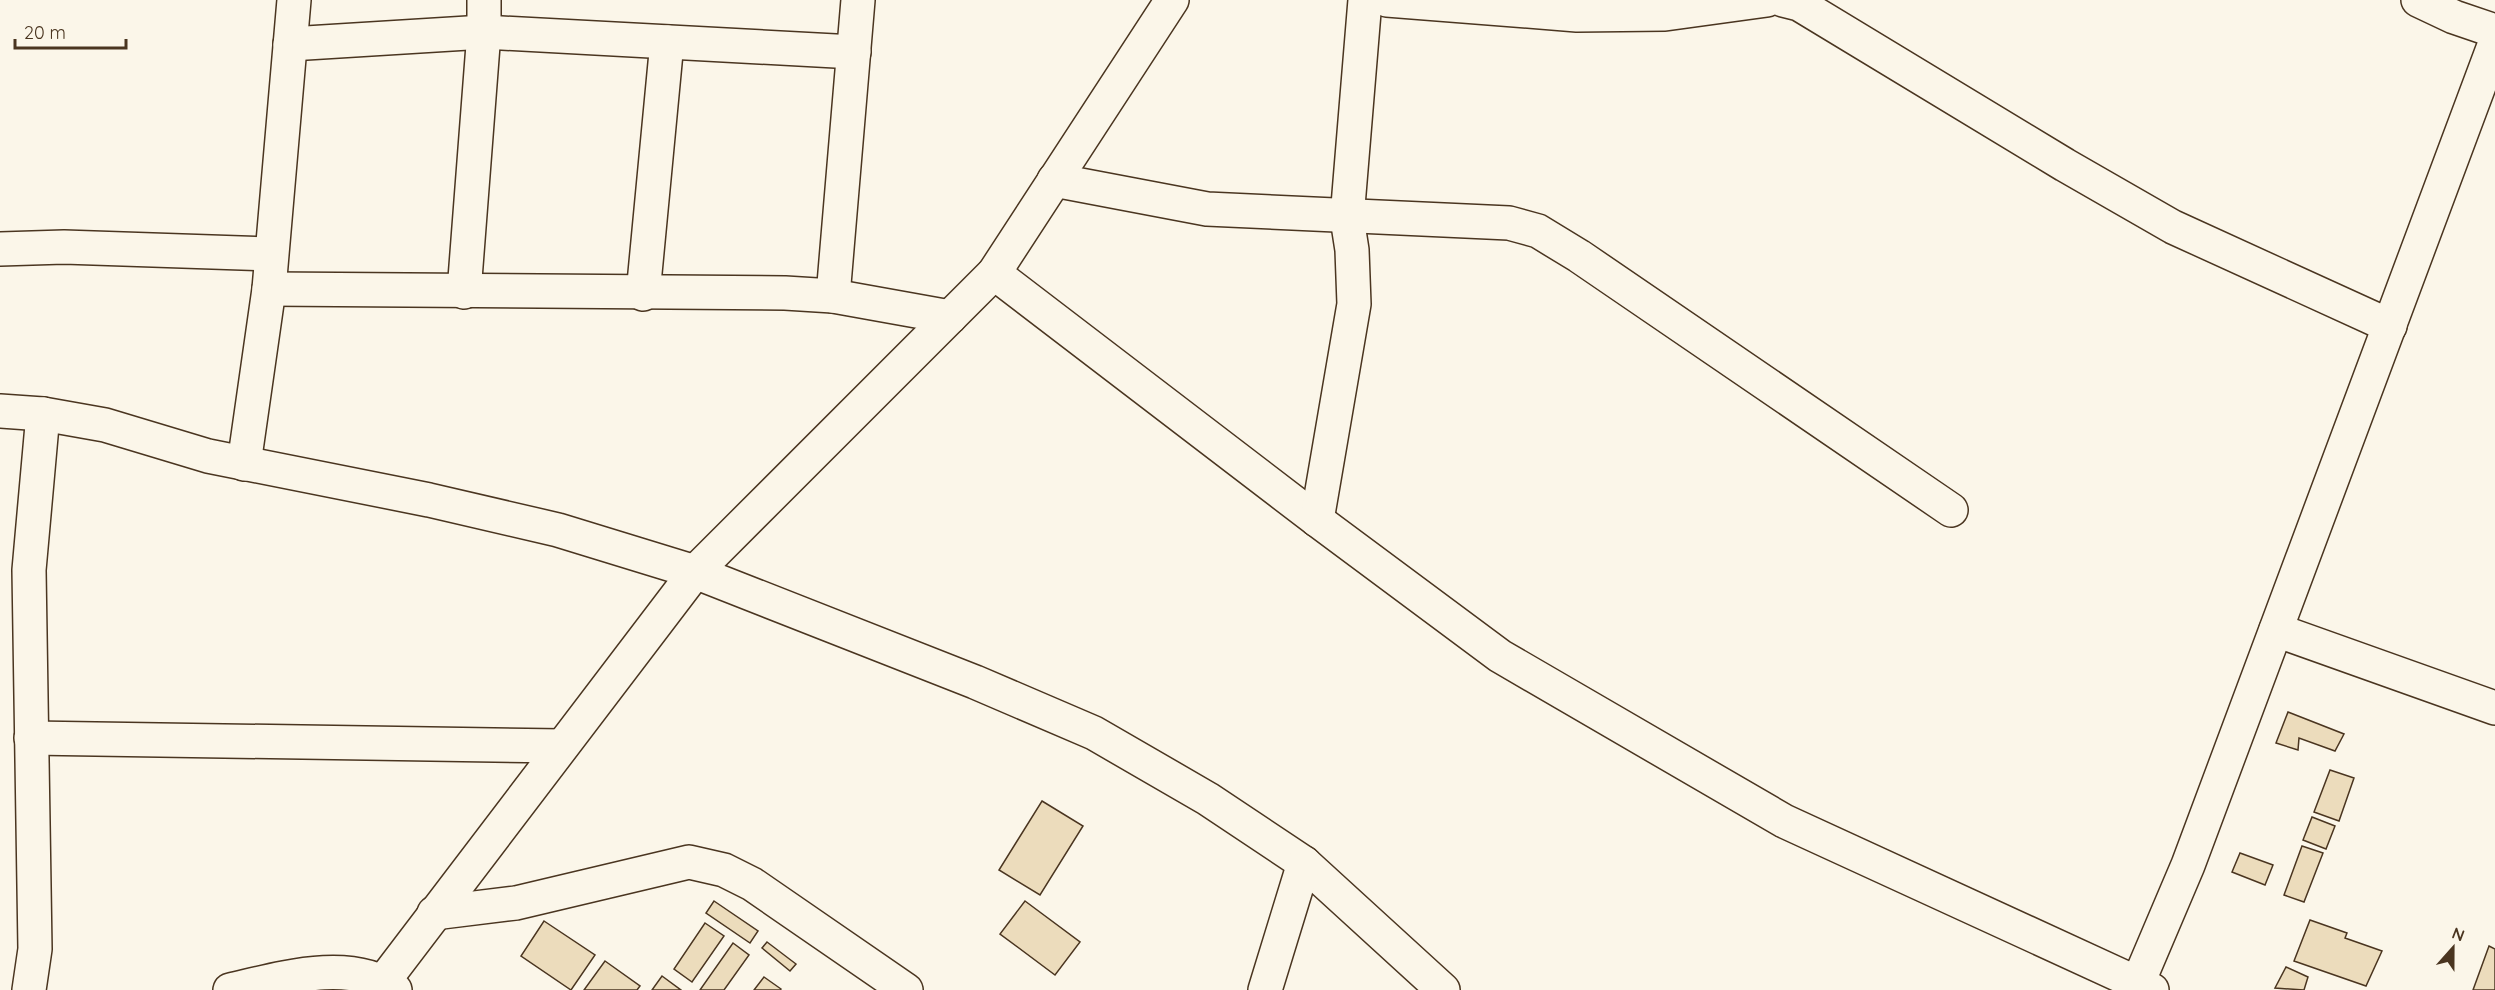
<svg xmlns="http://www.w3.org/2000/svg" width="2495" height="990" font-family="Quicksand,sans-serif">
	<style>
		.building { fill: #ecdcbc; stroke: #4a3520; stroke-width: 1.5 }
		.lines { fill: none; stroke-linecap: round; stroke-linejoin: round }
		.street-casing { stroke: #4a3520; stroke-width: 36 }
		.street { stroke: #fbf6e9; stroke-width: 33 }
	</style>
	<rect width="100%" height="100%" fill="#fbf6e9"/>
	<g class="building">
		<polygon points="2288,712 2344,734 2335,751 2299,738 2298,750 2276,743"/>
		<polygon points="2330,770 2354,778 2339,821 2314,812"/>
		<polygon points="1042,801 1083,826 1040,895 999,870"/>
		<polygon points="2312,817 2335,826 2326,849 2303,840"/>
		<polygon points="2302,846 2323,853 2304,902 2284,895"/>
		<polygon points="2240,853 2273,865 2265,885 2232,872"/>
		<polygon points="714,901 758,931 750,943 706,913"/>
		<polygon points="1025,901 1080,942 1055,975 1000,934"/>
		<polygon points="2310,920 2347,933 2345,938 2382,951 2366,986 2294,961"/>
		<polygon points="544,921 595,955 571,990 521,956"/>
		<polygon points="705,923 724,936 692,982 674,969"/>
		<polygon points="767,942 796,964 790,971 762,948"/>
		<polygon points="733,943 749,955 724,990 700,990"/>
		<polygon points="2489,946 2495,949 2495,990 2473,990"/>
		<polygon points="605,961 640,986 637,990 584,990"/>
		<polygon points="2286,967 2308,977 2304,990 2275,988"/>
		<polygon points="662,976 681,990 652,990"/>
		<polygon points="764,977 781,989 780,990 754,990"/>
	</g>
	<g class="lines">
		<defs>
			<g id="street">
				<polyline points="1387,0 1577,15 1665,14 1767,0"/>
				<polyline points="1783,0 1799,4 2065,165 2173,227 2390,326"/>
				<polyline points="2418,0 2454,17 2495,31"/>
				<polyline points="290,44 484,32 854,52"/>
				<polyline points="1054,180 1207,209 1509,223 1538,231 1579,256 1951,510"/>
				<polyline points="0,249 64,247 271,254"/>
				<polyline points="994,273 1317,520 1500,656 1784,821 2152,990"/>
				<polyline points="269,289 785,293 833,296 950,317"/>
				<polyline points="464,292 484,32 484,0"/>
				<polyline points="643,294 667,42"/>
				<polyline points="833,296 858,0"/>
				<polyline points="0,411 43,414 105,425 208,456 429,500 558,530 695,572 975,682 1094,733 1208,799 1304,863 1443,990"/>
				<polyline points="244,464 269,289 294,0"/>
				<polyline points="1317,520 1354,304 1352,250 1347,218 1365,0"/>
				<polyline points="2276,630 2495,708"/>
				<polyline points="31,738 562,746"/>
				<polyline points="434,913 516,903 689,862 724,870 752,884 906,990"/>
				<polyline points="2137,985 2188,865 2495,43"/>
				<polyline points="29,990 35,949 29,570 43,414"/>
				<path d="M230 990C279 979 351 957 395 990"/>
				<polyline points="377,990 695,572 994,273 1172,0"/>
				<polyline points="1265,990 1304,863"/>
			</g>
		</defs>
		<use href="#street" class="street-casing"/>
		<use href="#street" class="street"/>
	</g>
	<g transform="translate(2453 948) rotate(21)" stroke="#fbf6e9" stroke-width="4.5" paint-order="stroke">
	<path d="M0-4.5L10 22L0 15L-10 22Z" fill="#4a3520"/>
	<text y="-9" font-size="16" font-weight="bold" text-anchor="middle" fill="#4a3520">N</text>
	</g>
	<path d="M15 39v9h111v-9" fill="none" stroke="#4a3520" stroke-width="3"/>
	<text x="24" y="39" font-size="18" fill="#4a3520" stroke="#fbf6e9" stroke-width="4.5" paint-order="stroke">20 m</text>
</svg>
